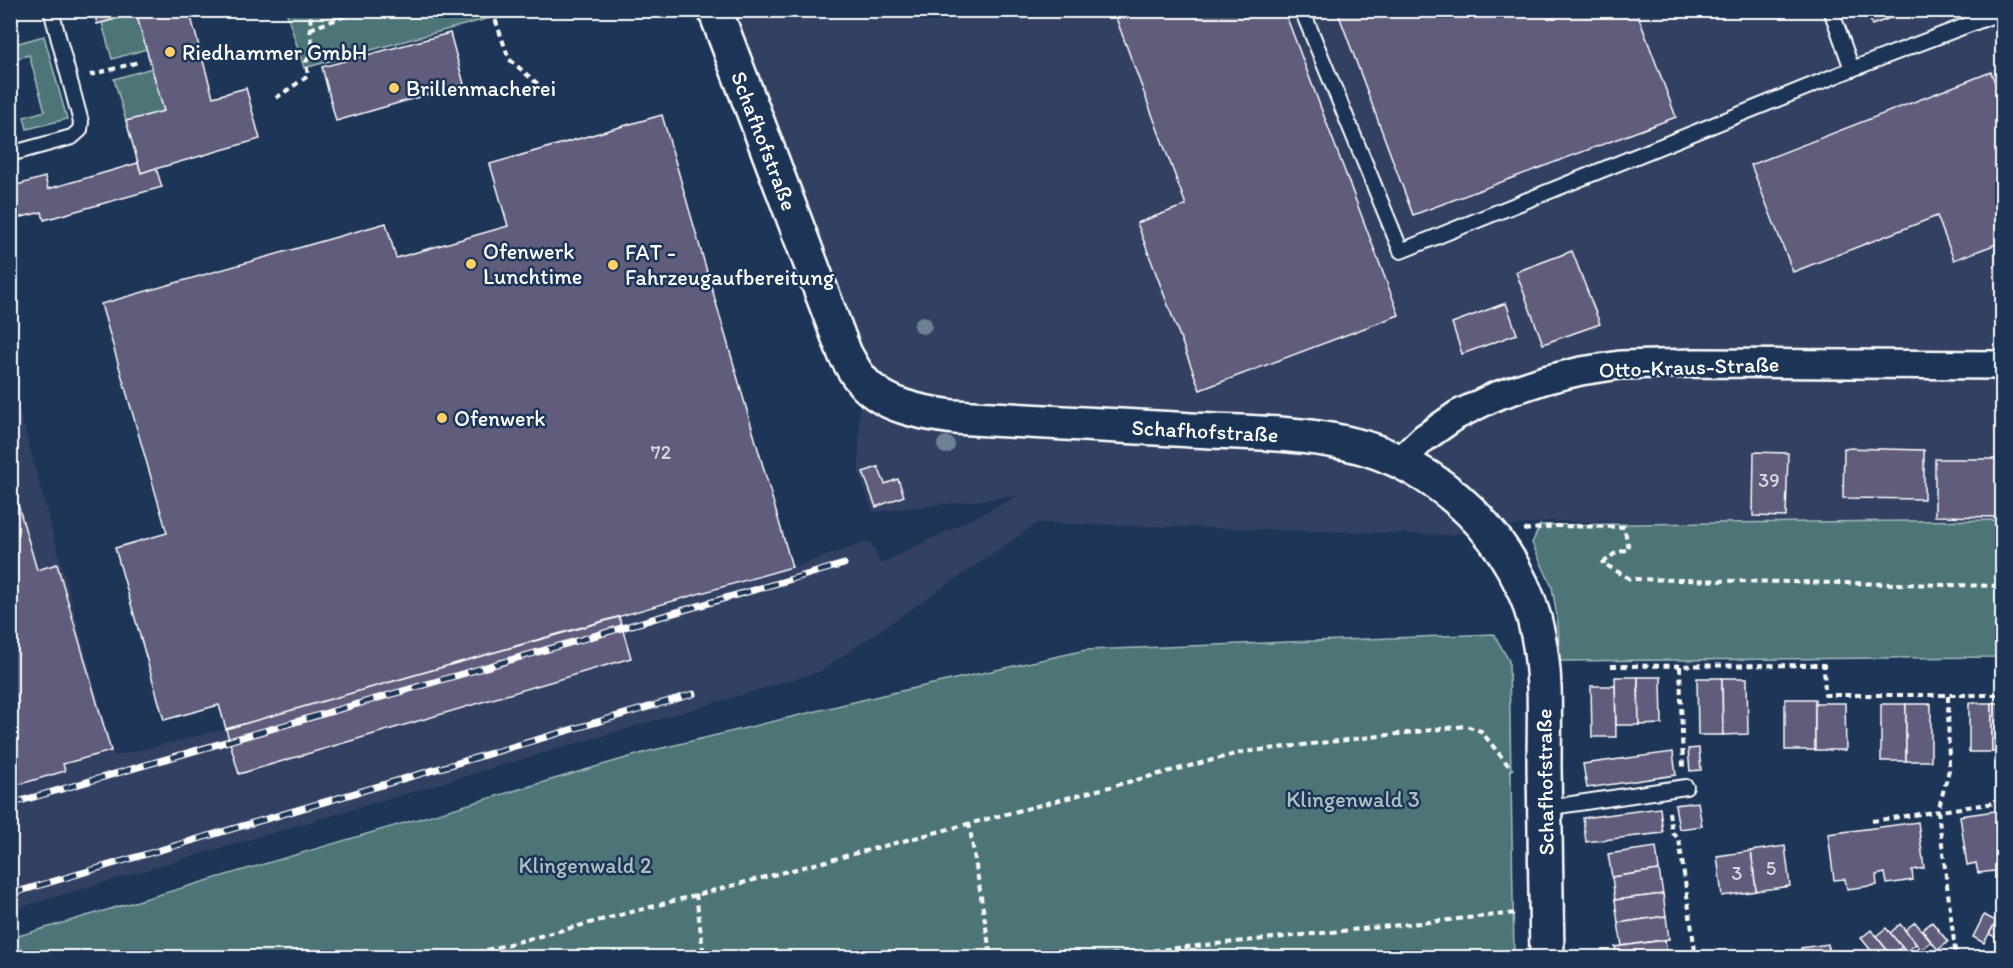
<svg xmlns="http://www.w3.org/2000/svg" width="2013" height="968" font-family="Itim,sans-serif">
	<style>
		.built { fill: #314162 }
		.green { fill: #4d7477; stroke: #a6babb; stroke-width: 1.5 }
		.building { fill: #605d7b; stroke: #fff; stroke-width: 1.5 }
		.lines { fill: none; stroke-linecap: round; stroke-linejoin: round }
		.service-casing { stroke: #fff; stroke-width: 18 }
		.minor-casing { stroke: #fff; stroke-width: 32 }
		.tertiary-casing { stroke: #fff; stroke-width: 38 }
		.path { stroke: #fff; stroke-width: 4; stroke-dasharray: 6 4.5; stroke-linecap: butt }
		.service { stroke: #1d3557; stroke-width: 14 }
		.minor { stroke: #1d3557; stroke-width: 27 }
		.tertiary { stroke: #1d3557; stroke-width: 33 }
		.rail-casing { stroke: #fff; stroke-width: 7 }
		.rail { stroke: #1d3557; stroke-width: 4.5; stroke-dasharray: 14; stroke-linecap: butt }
		.tree { fill: #6d8192 }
		.poi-dot { fill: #ffd166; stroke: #1d3557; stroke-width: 2 }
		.labels { text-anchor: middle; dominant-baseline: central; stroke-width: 5; stroke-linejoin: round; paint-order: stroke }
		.number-label { font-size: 20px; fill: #d7d6de }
		.poi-label { font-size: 22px; fill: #fff; stroke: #1d3557; text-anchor: start }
		.street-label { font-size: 22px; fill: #fff; stroke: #1d3557 }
		.park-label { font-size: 22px; fill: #afc0c2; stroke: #1d3557 }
	</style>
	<rect width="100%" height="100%" fill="#1d3557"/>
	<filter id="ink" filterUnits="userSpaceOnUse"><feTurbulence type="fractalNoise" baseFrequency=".0167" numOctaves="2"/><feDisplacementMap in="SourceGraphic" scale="12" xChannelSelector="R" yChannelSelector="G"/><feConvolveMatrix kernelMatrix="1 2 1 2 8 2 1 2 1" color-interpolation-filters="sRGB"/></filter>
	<g filter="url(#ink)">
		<polygon class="built" points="726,11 2002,11 2002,523 1795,525 1549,521 1450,535 1038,523 819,672 11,910 10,377 114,756 226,729 792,567 871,541 880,564 1018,496 873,512 859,472 859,363"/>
		<g class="green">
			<polygon points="520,10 304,68 286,11 286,10"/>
			<polygon points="136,13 147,49 112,59 102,23"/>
			<polygon points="44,36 67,119 27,129 24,117 45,111 29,55 11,60 11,45"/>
			<polygon points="152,68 164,111 126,121 114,79"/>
			<polygon points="2002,520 2002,657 1560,661 1558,623 1552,587 1532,543 1540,525"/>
			<polygon points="1494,634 1509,661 1514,957 11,957 11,938 650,751 883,695 1086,650"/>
		</g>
		<g class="building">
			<polygon points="94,10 189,10 213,97 246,88 260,139 141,173 126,121 164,111 136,13 97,24"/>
			<polygon points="1113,10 1284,10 1399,315 1200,390 1137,223 1186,205"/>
			<polygon points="1337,10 1636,10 1676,117 1413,215"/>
			<polygon points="1867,10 1911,10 1872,25"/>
			<polygon points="450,33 464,84 336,121 322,67"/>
			<polygon points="1991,72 2002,102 2002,242 1954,260 1937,216 1793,272 1751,165"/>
			<polygon points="662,115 792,567 226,729 219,705 164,720 115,548 167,533 101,304 386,223 396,258 508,226 490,164"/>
			<polygon points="138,163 141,173 156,168 162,187 44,220 42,212 10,220 10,187 45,177 48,189"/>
			<polygon points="1572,251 1600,324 1543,344 1516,272"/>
			<polygon points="1506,303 1517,334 1462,354 1452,323"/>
			<polygon points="1844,448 1924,450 1924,499 1843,498"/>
			<polygon points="1754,452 1788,453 1786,517 1753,516"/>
			<polygon points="1935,459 2002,459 2002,517 1935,516"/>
			<polygon points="878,467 885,484 898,479 904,496 876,507 863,472"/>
			<polygon points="10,477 37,570 57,564 111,751 63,764 65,771 10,787"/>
			<polygon points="619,617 631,658 239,774 226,729"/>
			<polygon points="1615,677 1638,677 1639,725 1616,725"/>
			<polygon points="1638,677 1661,677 1662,724 1639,725"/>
			<polygon points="1697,678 1722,678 1723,735 1698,735"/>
			<polygon points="1722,678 1747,678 1748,734 1723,735"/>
			<polygon points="1591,686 1615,686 1616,737 1592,737"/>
			<rect x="1785" y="699" width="30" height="51"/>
			<polygon points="1815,703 1845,703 1846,750 1815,750"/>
			<rect x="1969" y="703" width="23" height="49"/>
			<rect x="1992" y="703" width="10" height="49"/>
			<rect x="1881" y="704" width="25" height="57"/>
			<rect x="1906" y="704" width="25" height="57"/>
			<polygon points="1699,748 1701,770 1690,771 1688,749"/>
			<polygon points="1673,752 1676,775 1587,788 1583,764"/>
			<polygon points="1698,802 1702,826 1679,829 1675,805"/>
			<polygon points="1660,808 1663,833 1586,842 1583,818"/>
			<polygon points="2002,810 2002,870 1978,873 1976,863 1967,865 1960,816"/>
			<polygon points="1918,822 1924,868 1912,870 1913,880 1887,884 1885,873 1876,875 1877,885 1847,889 1845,879 1834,880 1828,834"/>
			<polygon points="1785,846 1790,886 1756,891 1751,851"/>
			<polygon points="1656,847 1659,870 1612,877 1608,854"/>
			<polygon points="1751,851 1756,891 1722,896 1717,856"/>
			<polygon points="1659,870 1663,894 1615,900 1612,877"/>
			<polygon points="1663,894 1666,916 1618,923 1615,900"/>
			<polygon points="2001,912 2002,913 2001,940 1989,934"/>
			<polygon points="1984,915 1996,921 1984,943 1973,937"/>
			<polygon points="1666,916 1669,939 1622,946 1618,923"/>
			<polygon points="1915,922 1931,942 1921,950 1905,930"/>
			<polygon points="1932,922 1948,942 1938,950 1922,930"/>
			<polygon points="1900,924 1916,944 1906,952 1890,933"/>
			<polygon points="1886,928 1902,947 1891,955 1876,936"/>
			<polygon points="1871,930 1887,950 1877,958 1861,938"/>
			<polygon points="1665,940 1668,958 1617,958 1615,947"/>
			<polygon points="1828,944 1830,958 1802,958 1801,948"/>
		</g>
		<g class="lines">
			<defs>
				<g id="service">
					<polyline points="1302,10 1401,251 1852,69 2002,12"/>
					<polyline points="1831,10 1852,69"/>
					<polyline points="10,154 72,137 80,130 81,122 51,10"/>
					<polyline points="1545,808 1686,787"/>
				</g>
				<polyline id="minor" points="1400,461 1424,438 1457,415 1496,396 1544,380 1581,371 1620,365 1695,363 2002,365"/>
				<path id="tertiary" d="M715 10 845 354C850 362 854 371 860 378 881 406 922 413 954 417 1028 421 1102 425 1175 429 1232 433 1291 431 1346 443 1439 463 1520 541 1538 635 1547 678 1544 723 1544 766 1545 830 1546 894 1547 958"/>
			</defs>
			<use href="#service" class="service-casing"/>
			<use href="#minor" class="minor-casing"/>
			<use href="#tertiary" class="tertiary-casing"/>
			<g class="path">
				<polyline points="492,10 509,59 547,92"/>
				<polyline points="310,29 354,13 373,10"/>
				<polyline points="90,75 139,62"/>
				<polyline points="276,98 308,76 306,62 313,50 310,29 311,10"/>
				<polyline points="1524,530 1555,526 1624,527 1629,549 1614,554 1603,563 1630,579 2002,586"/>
				<polyline points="1611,666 1824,665 1825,695 2000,695"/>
				<polyline points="1680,666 1683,767"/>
				<polyline points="1948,696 1949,770 1938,811 1956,958"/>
				<polyline points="1669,812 1672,832 1679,839 1696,958"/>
				<polyline points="1872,821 2002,802"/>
				<polyline points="969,823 991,958"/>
				<polyline points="696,894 704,958"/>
				<polyline points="456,958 1243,752 1466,726 1481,731 1512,770"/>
				<polyline points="1080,958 1516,913"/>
			</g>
			<use href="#service" class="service"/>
			<use href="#minor" class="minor"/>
			<use href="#tertiary" class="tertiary"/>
			<defs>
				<g id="rail">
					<polyline points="10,804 844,564"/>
					<polyline points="10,894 693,694"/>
				</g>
			</defs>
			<use href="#rail" class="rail-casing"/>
			<use href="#rail" class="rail"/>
		</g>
		<g class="tree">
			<circle cx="923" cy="325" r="9"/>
			<circle cx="946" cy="445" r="9"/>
		</g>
	</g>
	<g class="poi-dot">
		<circle cx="170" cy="52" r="6"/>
		<circle cx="394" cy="88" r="6"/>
		<circle cx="471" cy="264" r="6"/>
		<circle cx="613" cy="265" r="6"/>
		<circle cx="442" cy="418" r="6"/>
	</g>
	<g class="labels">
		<g class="number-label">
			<text x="661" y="452">72</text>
			<text x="1769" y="480">39</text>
			<text x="1771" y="868">5</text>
			<text x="1737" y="873">3</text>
		</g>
		<g class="poi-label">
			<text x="182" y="52">Riedhammer GmbH</text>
			<text x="406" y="88">Brillenmacherei</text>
			<text x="483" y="251">Ofenwerk<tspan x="483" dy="25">Lunchtime</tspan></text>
			<text x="625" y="252">FAT -<tspan x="625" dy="25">Fahrzeugaufbereitung</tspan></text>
			<text x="454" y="418">Ofenwerk</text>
		</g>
		<g class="street-label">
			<text transform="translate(764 141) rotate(69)">Schafhofstraße</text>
			<text transform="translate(1689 367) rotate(-2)">Otto-Kraus-Straße</text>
			<text transform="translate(1205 431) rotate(3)">Schafhofstraße</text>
			<text transform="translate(1545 782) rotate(-91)">Schafhofstraße</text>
		</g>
		<g class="park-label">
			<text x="1353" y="799">Klingenwald 3</text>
			<text x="585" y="865">Klingenwald 2</text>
		</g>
	</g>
	<rect width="2013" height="968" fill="none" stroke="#1d3557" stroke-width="36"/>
	<rect x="18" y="18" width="1977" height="932" fill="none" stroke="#fff" stroke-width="2" filter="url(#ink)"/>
</svg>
